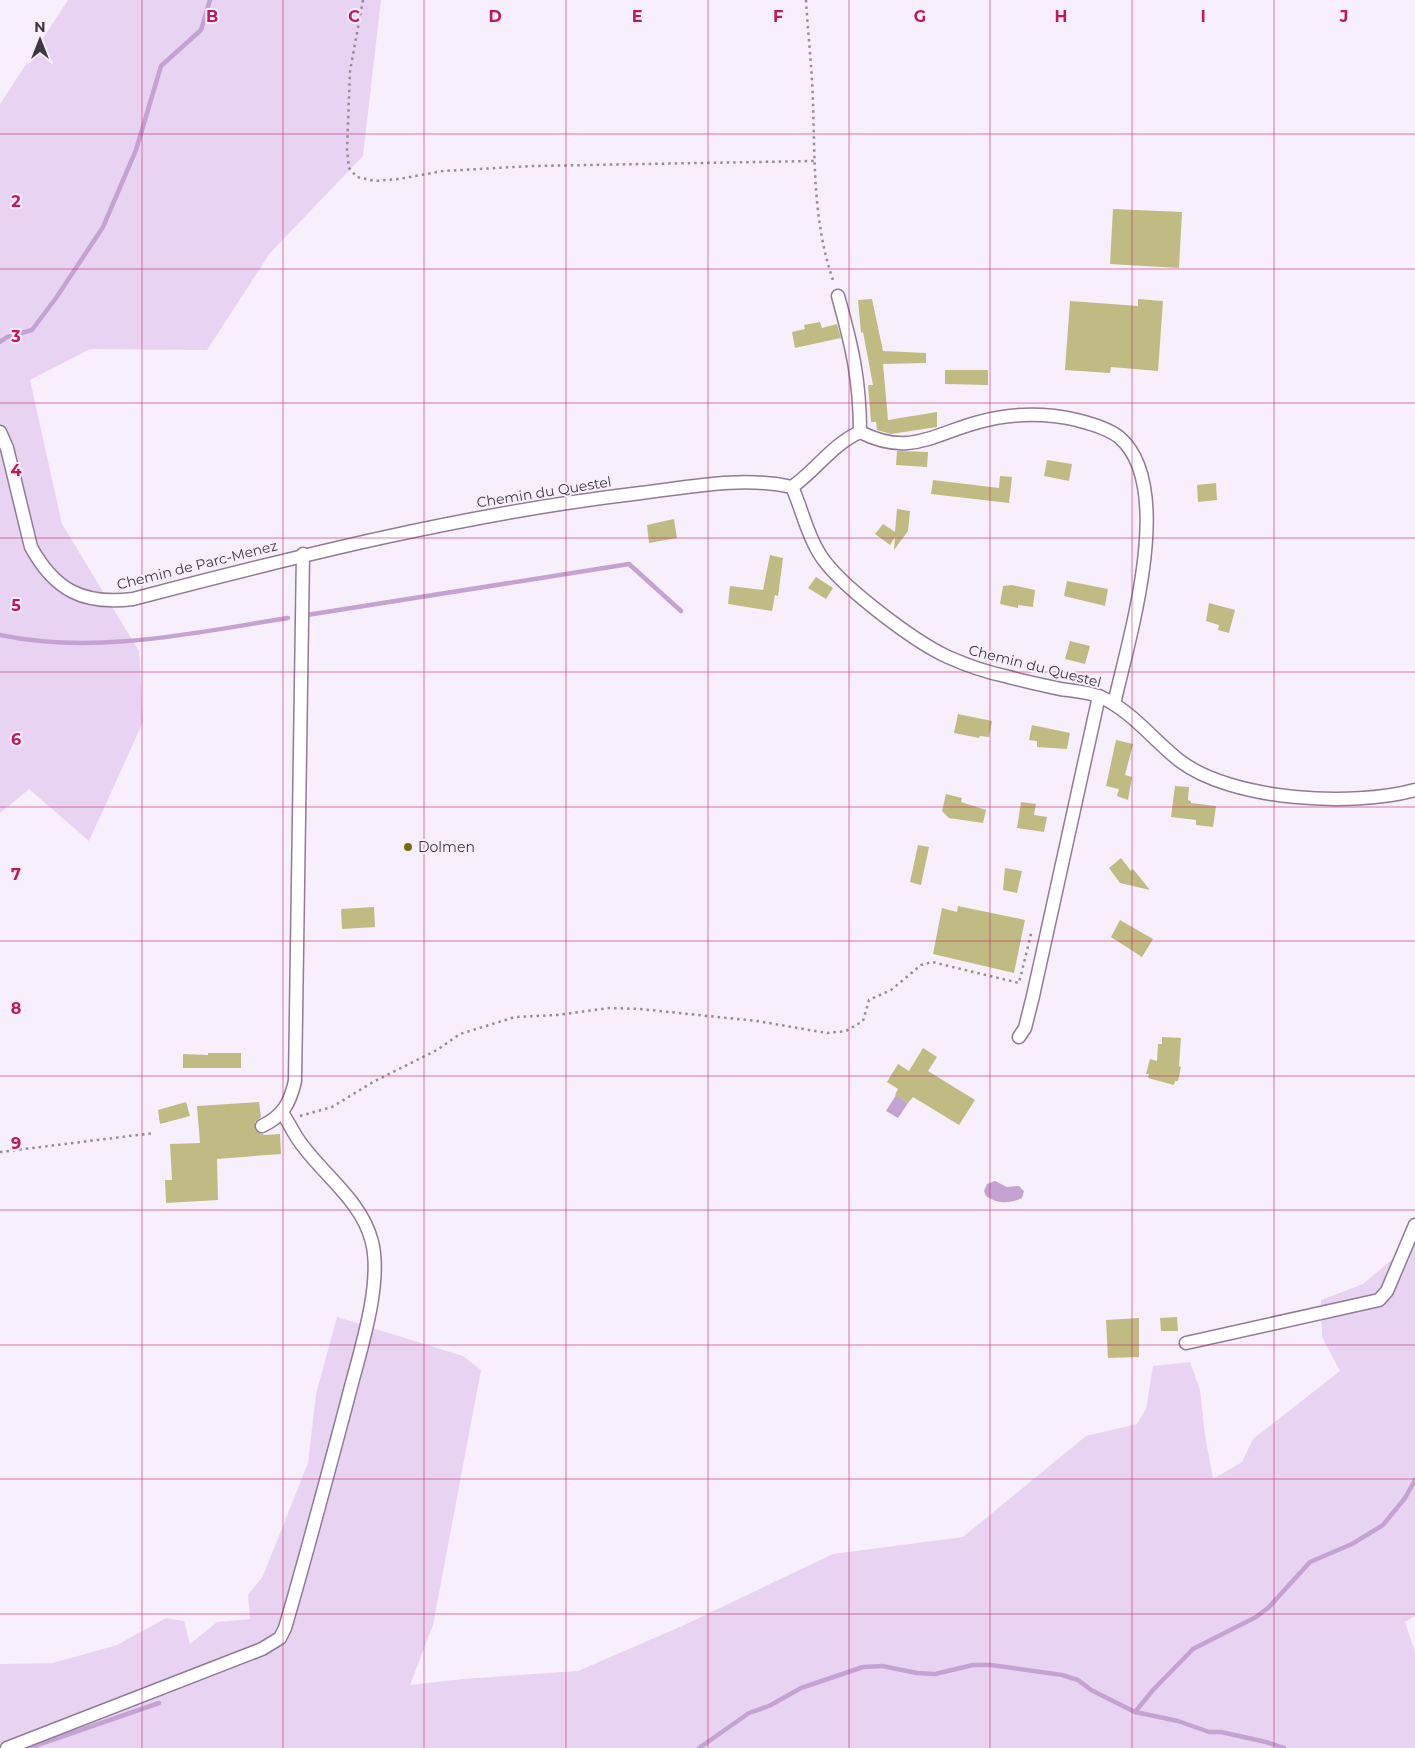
<svg xmlns="http://www.w3.org/2000/svg" width="1415" height="1748" font-family="Montserrat,sans-serif">
	<style>
		.green { fill: #e9d3f3 }
		.water { fill: #c4a3d2 }
		.lines { fill: none; stroke-linecap: round; stroke-linejoin: round }
		.stream { stroke: #c4a3d2; stroke-width: 4.5 }
		.building { fill: #c0bb83 }
		.street-casing { stroke: #907b98; stroke-width: 15 }
		.path { stroke: #968d99; stroke-width: 2.5; stroke-dasharray: 2.5 4; stroke-linecap: butt }
		.street { stroke: #fff; stroke-width: 12 }
		.grid { fill: none; stroke: #c2185b; stroke-width: 1; stroke-opacity: 0.55 }
		.poi-dot { fill: #756d09; stroke: #f8effc; stroke-width: 2 }
		.labels { text-anchor: middle; dominant-baseline: central; stroke-width: 4; stroke-linejoin: round; paint-order: stroke }
		.street-label { font-size: 14px; fill: #3f3642; stroke: #f8effc }
		.poi-label { font-size: 14px; fill: #3f3642; stroke: #f8effc; text-anchor: start }
		.grid-label { font-size: 16px; text-anchor: middle; font-weight: bold; fill: #c2185b; stroke: #f8effc; stroke-width: 4; stroke-linejoin: round; paint-order: stroke }
	</style>
	<rect width="100%" height="100%" fill="#f8effc"/>
	<g class="green">
		<polygon points="68,0 381,0 363,156 270,253 207,350 90,349 30,380 62,524 139,651 143,722 89,841 29,789 0,813 0,104"/>
		<polygon points="1415,1240 1415,1616 1405,1622 1415,1652 1415,1748 0,1748 0,1664 53,1663 117,1645 166,1618 184,1621 190,1644 217,1622 250,1619 248,1595 263,1576 308,1463 316,1394 337,1317 463,1356 481,1370 433,1625 410,1685 463,1679 578,1671 682,1626 833,1554 963,1537 1086,1436 1137,1424 1146,1409 1153,1366 1190,1362 1200,1390 1205,1435 1213,1479 1242,1462 1253,1439 1340,1371 1322,1337 1321,1300 1363,1284"/>
	</g>
	<g class="water">
		<polygon points="896,1095 908,1103 898,1118 886,1111"/>
		<path d="M995 1181 1007 1187 1019 1186 1024 1191 1022 1198C1010 1204 997 1204 986 1196L984 1191 987 1184Z"/>
	</g>
	<g class="lines">
		<g class="stream">
			<polyline points="0,342 7,337 32,330 56,298 103,227 136,150 161,66 201,30 210,0"/>
			<polyline points="307,615 629,564 681,611"/>
			<path d="M0 635C95 655 193 633 288 618"/>
			<polyline points="1135,1712 1153,1690 1193,1649 1256,1617 1268,1608 1310,1562 1352,1544 1383,1525 1405,1498 1415,1480"/>
			<polyline points="29,1748 159,1703"/>
			<polyline points="699,1748 749,1713 769,1706 801,1688 863,1667 882,1666 917,1673 935,1674 973,1665 991,1665 1062,1675 1078,1680 1091,1690 1135,1712 1178,1721 1209,1732 1221,1732 1266,1742 1284,1748"/>
		</g>
	</g>
	<g class="building">
		<polygon points="1113,209 1182,212 1179,268 1110,264"/>
		<polygon points="872,299 883,351 926,353 926,363 883,364 888,420 937,412 937,427 891,434 877,430 876,422 871,422 868,385 873,385 863,332 861,333 858,300"/>
		<polygon points="1138,299 1163,301 1158,371 1111,367 1110,373 1065,370 1070,301 1138,306"/>
		<polygon points="820,322 822,328 837,324 841,338 795,348 792,332 805,329 804,325"/>
		<polygon points="945,370 988,370 988,385 945,384"/>
		<polygon points="897,451 928,452 927,467 896,465"/>
		<polygon points="1047,460 1072,464 1069,481 1044,476"/>
		<polygon points="1000,476 1012,477 1009,503 931,494 933,480 999,488"/>
		<polygon points="1216,483 1217,500 1198,502 1197,485"/>
		<polygon points="897,509 910,511 908,531 894,550 895,537 890,545 875,534 883,524 895,532"/>
		<polygon points="674,519 677,538 649,543 647,525"/>
		<polygon points="770,555 783,558 778,596 775,595 772,611 728,604 730,586 763,590"/>
		<polygon points="816,577 833,588 826,599 808,588"/>
		<polygon points="1067,581 1108,589 1105,606 1064,596"/>
		<polygon points="1012,585 1035,590 1033,607 1018,605 1018,608 1000,604 1003,586"/>
		<polygon points="1209,603 1235,610 1229,633 1218,630 1219,625 1206,621"/>
		<polygon points="1070,641 1090,646 1085,664 1065,659"/>
		<polygon points="958,714 992,721 989,737 980,736 979,738 954,733"/>
		<polygon points="1032,725 1070,733 1067,749 1037,747 1037,741 1029,740"/>
		<polygon points="1116,740 1133,744 1125,775 1132,777 1128,800 1117,796 1119,789 1106,786"/>
		<polygon points="1175,786 1189,787 1188,800 1191,801 1191,803 1216,806 1213,827 1196,825 1196,820 1171,817"/>
		<polygon points="946,794 962,798 961,802 986,810 983,823 949,818 942,811"/>
		<polygon points="1021,802 1036,804 1034,815 1047,817 1044,832 1017,828"/>
		<polygon points="918,845 929,847 921,885 910,882"/>
		<polygon points="1121,858 1131,871 1133,869 1150,890 1120,883 1109,868"/>
		<polygon points="1005,868 1022,871 1017,893 1003,890"/>
		<polygon points="958,906 1025,920 1014,973 933,954 942,908 957,912"/>
		<polygon points="374,907 375,927 342,929 341,909"/>
		<polygon points="1120,920 1153,939 1142,957 1111,937"/>
		<polygon points="1162,1037 1181,1038 1179,1066 1181,1067 1178,1081 1175,1081 1174,1085 1148,1078 1149,1074 1146,1074 1150,1059 1157,1061 1158,1044 1162,1044"/>
		<polygon points="923,1048 937,1057 928,1071 975,1100 959,1125 913,1097 908,1103 895,1095 898,1089 887,1082 898,1064 909,1071"/>
		<polygon points="208,1053 241,1053 241,1068 183,1068 183,1054 208,1055"/>
		<polygon points="186,1102 190,1116 160,1124 158,1110"/>
		<polygon points="259,1102 261,1117 255,1122 255,1129 264,1135 280,1134 281,1154 217,1159 218,1200 166,1203 165,1180 172,1180 170,1144 200,1143 197,1106"/>
		<polygon points="1177,1317 1178,1331 1161,1331 1160,1318"/>
		<polygon points="1139,1318 1139,1357 1108,1358 1106,1320"/>
	</g>
	<g class="lines">
		<defs>
			<g id="street">
				<path d="M838 296C852 346 860 380 860 432"/>
				<path d="M0 432 7 448 31 547C55 591 84 605 133 599 301 555 469 513 641 493 690 487 743 476 792 487 816 470 833 444 860 432"/>
				<path d="M860 432C910 457 933 434 979 422 1011 413 1046 413 1077 420 1091 424 1107 428 1119 437 1177 486 1128 641 1114 704"/>
				<path d="M792 487C802 509 806 532 819 553 837 584 915 642 948 657 966 665 986 672 1005 676 1023 681 1042 685 1060 689 1074 691 1089 692 1101 697 1133 712 1153 740 1180 761 1233 801 1353 807 1415 790"/>
				<polyline points="1019,1037 1025,1028 1033,996 1099,696"/>
				<path d="M262 1126C283 1116 290 1103 295 1081L303 554"/>
				<polyline points="1186,1343 1379,1300 1387,1291 1415,1225"/>
				<path d="M7 1748 262 1649 280 1638 285 1628C307 1553 327 1477 347 1402 358 1357 383 1286 372 1242 362 1201 323 1175 300 1142 293 1133 289 1122 282 1113"/>
			</g>
		</defs>
		<use href="#street" class="street-casing"/>
		<g class="path">
			<polyline points="363,0 350,71 347,150 349,168 357,177 375,181 399,179 443,171 532,166 814,161"/>
			<path d="M806 0C808 34 812 68 813 103 815 164 813 224 834 283"/>
			<polyline points="300,1116 332,1107 373,1082 437,1050 460,1034 515,1017 557,1015 609,1008 640,1009 757,1021 827,1033 846,1031 863,1021 869,1000 891,990 921,965 932,962 1019,983 1032,930"/>
			<polyline points="0,1152 154,1133"/>
		</g>
		<use href="#street" class="street"/>
	</g>
	<path class="grid" d="M142 0V1748M283 0V1748M424 0V1748M566 0V1748M708 0V1748M849 0V1748M990 0V1748M1132 0V1748M1274 0V1748M0 134H1415M0 269H1415M0 403H1415M0 538H1415M0 672H1415M0 807H1415M0 941H1415M0 1076H1415M0 1210H1415M0 1345H1415M0 1479H1415M0 1614H1415"/>
	<circle class="poi-dot" cx="408" cy="847" r="5"/>
	<g class="labels">
		<g class="street-label">
			<text transform="translate(544 492) rotate(-9)">Chemin du Questel</text>
			<text transform="translate(197 565) rotate(-14)">Chemin de Parc-Menez</text>
			<text transform="translate(1035 666) rotate(14)">Chemin du Questel</text>
		</g>
		<g class="poi-label">
			<text x="418" y="847">Dolmen</text>
		</g>
	</g>
	<g class="grid-label">
		<text x="212" y="22">B</text>
		<text x="354" y="22">C</text>
		<text x="495" y="22">D</text>
		<text x="637" y="22">E</text>
		<text x="778" y="22">F</text>
		<text x="920" y="22">G</text>
		<text x="1061" y="22">H</text>
		<text x="1203" y="22">I</text>
		<text x="1344" y="22">J</text>
		<text x="16" y="207">2</text>
		<text x="16" y="342">3</text>
		<text x="16" y="476">4</text>
		<text x="16" y="611">5</text>
		<text x="16" y="745">6</text>
		<text x="16" y="880">7</text>
		<text x="16" y="1014">8</text>
		<text x="16" y="1149">9</text>
	</g>
	<g transform="translate(40 40)" stroke="#f8effc" stroke-width="4" paint-order="stroke">
	<path d="M0-4L9 19L0 12L-9 19Z" fill="#3f3642"/>
	<text y="-8" font-size="14" font-weight="bold" text-anchor="middle" fill="#3f3642">N</text>
	</g>
</svg>
